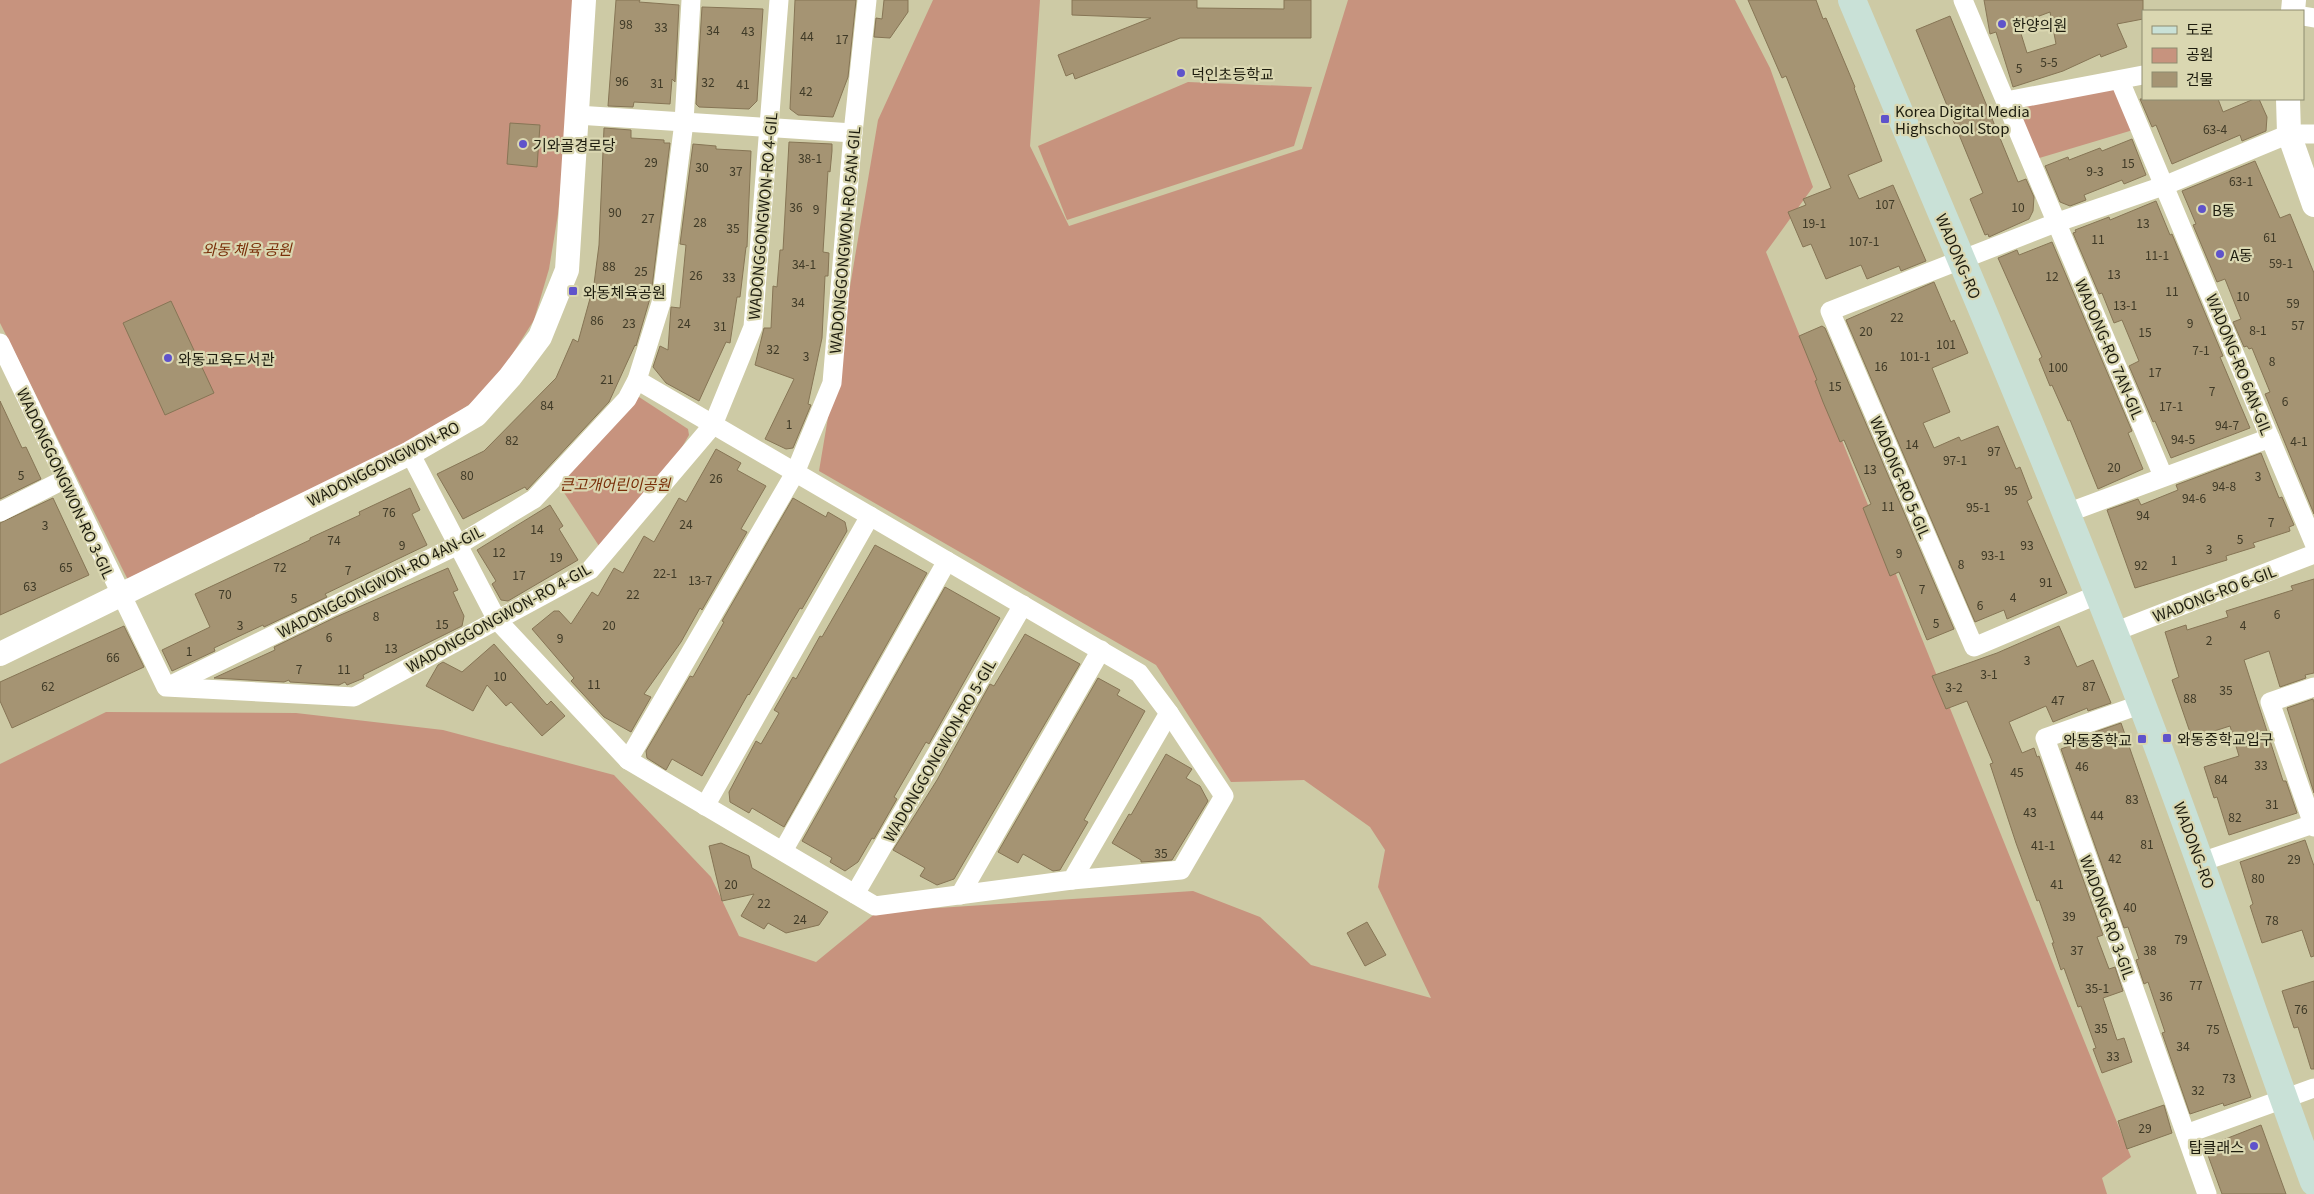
<svg xmlns="http://www.w3.org/2000/svg" width="2314" height="1194" font-family="Georgia,'Noto Sans KR',serif">
	<style>
		.green { fill: #c7937e }
		.building { fill: #a59473; stroke: #867555; fill-rule: evenodd }
		.lines { fill: none; stroke-linecap: round; stroke-linejoin: round }
		.minor { stroke: #fff; stroke-width: 19 }
		.tertiary { stroke: #fff; stroke-width: 24 }
		.secondary { stroke: #c9e1d7; stroke-width: 28 }
		.poi-dot { fill: #5f53cb; stroke: #dad7b1; stroke-width: 2 }
		.labels { text-anchor: middle; dominant-baseline: central; stroke-width: 4.5; stroke-linejoin: round; paint-order: stroke }
		.number-label { font-size: 12px; fill: #3f3a27 }
		.poi-label { font-size: 15px; fill: #1d1c0e; stroke: #dad7b1; text-anchor: start }
		.street-label { font-size: 15px; fill: #1d1c0e; stroke: #dad7b1 }
		.park-label { font-size: 15px; font-style: italic; fill: #792f09; stroke: #dad7b1 }
	</style>
	<rect width="100%" height="100%" fill="#cdcaa5"/>
	<g class="green">
		<polygon points="0,0 573,0 575,38 558,214 549,269 534,320 490,390 434,429 131,586 0,323"/>
		<polygon points="933,0 1040,0 1030,146 1069,226 1302,149 1348,0 1735,0 1770,68 1813,187 1766,252 2131,1157 2102,1178 2107,1194 0,1194 0,764 106,712 296,713 443,730 614,775 711,877 739,936 816,962 877,912 1193,891 1260,917 1311,965 1431,998 1378,887 1385,850 1370,827 1304,780 1231,782 1156,665 819,471 878,120"/>
		<polygon points="1188,82 1312,87 1294,146 1067,220 1038,146"/>
		<polygon points="2118,85 2133,130 2036,159 2011,106"/>
		<polygon points="639,397 688,429 689,435 646,510 601,549 557,482 632,398"/>
	</g>
	<g class="building">
		<polygon points="616,0 640,0 639,2 679,5 675,82 672,79 670,104 634,102 633,107 608,106"/>
		<polygon points="795,0 856,0 848,77 833,117 798,115 790,109"/>
		<polygon points="884,0 908,0 908,12 890,38 874,37 876,18 882,19"/>
		<polygon points="1072,0 1197,0 1197,8 1284,9 1284,0 1311,0 1311,38 1180,38 1075,79 1073,73 1066,76 1058,55 1151,18 1072,15"/>
		<polygon points="1748,0 1816,0 1823,19 1826,18 1855,87 1854,88 1882,161 1848,175 1859,199 1893,185 1926,261 1901,271 1899,266 1867,279 1861,265 1826,279 1811,244 1803,247 1788,212 1806,205 1803,199 1831,188 1786,76 1782,78"/>
		<path d="M1984 0H2143V19L2117 24 2127 47 2101 57 2100 54 2063 71 2013 87 1996 32 1990 34ZM2050 12 2056 44 2027 53 2018 24Z"/>
		<polygon points="702,7 763,9 757,101 749,109 699,107 696,104"/>
		<polygon points="1950,16 2018,182 2026,179 2034,197 2033,211 2029,219 1989,237 1988,234 1985,235 1970,199 1983,193 1916,30"/>
		<polygon points="2140,99 2218,99 2223,112 2254,99 2259,99 2267,117 2266,131 2242,141 2240,135 2172,164 2156,125 2152,127"/>
		<polygon points="510,123 540,125 537,167 507,164"/>
		<polygon points="604,128 631,130 631,138 664,140 664,143 670,143 651,295 636,346 635,345 609,402 527,490 525,487 463,519 437,474 484,451 556,378 573,339 578,342 594,284 599,245"/>
		<polygon points="2132,139 2146,175 2124,184 2122,180 2084,195 2086,200 2070,206 2060,202 2045,166 2068,157 2069,160 2100,148 2102,151"/>
		<polygon points="789,142 832,144 832,151 830,172 828,171 823,252 829,253 828,276 825,276 822,338 808,404 811,405 793,448 786,449 765,439 794,379 755,365 764,328 771,328 773,286 777,287 780,250 783,250"/>
		<polygon points="693,144 716,146 716,149 751,151 747,247 746,247 740,297 737,297 730,343 726,342 699,401 666,383 653,367 660,346 668,350 671,307 680,308 686,245 680,244"/>
		<polygon points="2255,161 2280,218 2290,214 2314,273 2314,514 2265,394 2270,392 2252,348 2249,349 2247,346 2244,347 2233,322 2241,319 2225,279 2217,282 2193,225 2196,224 2182,191"/>
		<polygon points="2156,201 2170,235 2172,234 2223,356 2220,357 2250,428 2171,458 2155,421 2153,422 2129,366 2139,361 2122,320 2114,323 2102,293 2099,294 2073,233 2076,232 2075,230 2109,217 2110,220"/>
		<polygon points="2052,242 2132,431 2128,433 2143,469 2098,489 2070,420 2068,421 2052,385 2050,386 2039,359 2042,357 1998,258 2017,250 2019,255"/>
		<polygon points="1934,282 1951,322 1954,320 1968,353 1932,368 1950,412 1923,423 1934,448 1959,437 1961,441 1998,426 2016,469 2020,467 2032,498 2027,501 2067,593 2007,619 2004,610 1975,622 1846,320"/>
		<polygon points="171,301 214,393 165,415 123,323"/>
		<polygon points="1822,326 1825,328 1954,629 1927,640 1899,572 1890,576 1863,508 1871,504 1844,440 1840,442 1823,402 1815,381 1817,380 1799,336"/>
		<polygon points="0,401 22,448 26,447 41,479 0,499"/>
		<polygon points="716,449 741,463 737,470 766,486 741,529 747,532 702,610 700,608 681,642 644,694 651,697 631,732 604,717 571,681 574,678 532,629 554,611 559,611 571,624 592,592 598,596 614,568 623,573 644,536 654,542 679,498 686,502"/>
		<polygon points="2261,453 2279,498 2282,497 2294,525 2289,527 2290,531 2253,543 2255,547 2226,556 2227,560 2135,588 2107,510 2138,499 2141,505 2178,490 2176,485"/>
		<polygon points="410,488 420,510 412,514 427,545 325,594 327,597 264,627 263,625 214,648 215,651 172,671 162,650 210,627 195,594 310,540 310,538 360,515 359,512"/>
		<polygon points="53,498 89,575 0,615 0,523"/>
		<polygon points="793,498 826,517 828,512 845,522 847,531 802,609 800,608 749,695 748,694 702,776 672,759 666,770 647,758 646,751 690,676 693,677 724,622 722,621"/>
		<polygon points="550,505 563,526 559,529 578,560 508,601 501,600 492,584 496,581 477,550"/>
		<polygon points="875,545 927,573 784,827 752,808 749,813 730,802 729,792 756,741 761,744 779,713 774,710 793,677 796,679 820,636 822,637"/>
		<polygon points="448,568 458,590 453,592 464,616 462,626 363,675 364,678 347,685 345,682 339,685 290,682 289,680 284,682 214,678 275,650 274,647 336,617"/>
		<polygon points="2314,579 2314,673 2305,675 2306,678 2280,687 2269,651 2244,660 2283,781 2286,781 2297,813 2229,835 2217,797 2214,798 2204,767 2239,756 2230,726 2192,738 2172,680 2179,677 2165,632 2186,625 2187,630 2228,617 2226,611 2293,590 2291,586"/>
		<polygon points="945,587 1000,618 929,744 926,742 894,797 897,799 874,839 872,838 858,862 845,871 830,862 832,858 802,841"/>
		<polygon points="124,626 144,667 12,728 0,701 0,682"/>
		<polygon points="2059,626 2077,667 2093,660 2111,703 2088,711 2087,708 2085,709 2053,722 2046,706 2009,722 2022,753 2034,748 2037,757 2039,756 2103,935 2097,937 2109,969 2115,967 2123,991 2103,998 2117,1040 2124,1038 2132,1062 2102,1073 2093,1049 2096,1048 2081,1006 2078,1007 2064,968 2061,970 2052,943 2054,943 2039,900 2037,901 2016,843 1990,764 1993,763 1967,701 1946,709 1932,676 1997,653"/>
		<polygon points="1025,634 1080,664 954,879 937,885 920,876 925,868 893,850 937,780 990,684 994,686"/>
		<polygon points="494,644 547,705 551,701 565,716 542,736 511,702 506,706 487,685 473,711 426,686 438,665 443,662 462,672"/>
		<polygon points="1098,678 1120,690 1117,695 1145,711 1084,820 1088,822 1060,870 1053,871 1023,854 1018,863 998,852"/>
		<polygon points="2313,699 2314,703 2314,793 2287,708"/>
		<polygon points="2121,723 2251,1097 2224,1106 2223,1103 2190,1114 2162,1033 2165,1032 2148,982 2144,984 2136,960 2139,959 2128,927 2124,928 2061,749 2097,736 2095,732"/>
		<polygon points="1166,754 1192,769 1186,778 1200,786 1208,801 1172,860 1141,862 1141,860 1112,843 1129,814 1131,815"/>
		<polygon points="2305,840 2314,866 2314,956 2311,957 2302,930 2262,943 2250,906 2253,904 2240,862"/>
		<polygon points="721,843 749,856 752,868 828,912 819,925 786,933 768,923 764,929 741,916 754,894 722,901 709,846"/>
		<polygon points="1367,922 1386,955 1365,966 1347,933"/>
		<polygon points="2314,981 2314,1069 2311,1069 2298,1027 2294,1028 2282,991"/>
		<polygon points="2164,1105 2172,1133 2127,1149 2118,1121"/>
		<polygon points="2261,1125 2286,1194 2222,1194 2205,1147"/>
	</g>
	<g class="lines">
		<g class="minor">
			<polyline points="1963,0 2163,476"/>
			<polyline points="2303,16 2314,18"/>
			<polyline points="2120,81 2314,543"/>
			<polyline points="2006,101 2143,75"/>
			<polyline points="577,115 853,133"/>
			<polyline points="0,343 166,687 354,697 590,570 713,425 753,327 779,0"/>
			<polyline points="410,453 497,620 628,760 875,906 1072,880 1169,713 1139,673 637,380"/>
			<polyline points="0,512 65,479"/>
			<polyline points="2067,513 2270,438"/>
			<polyline points="2099,594 1974,647 1830,311 2058,222 2166,185 2289,134 2314,134"/>
			<polyline points="2114,632 2314,554"/>
			<polyline points="169,686 458,545 534,499 627,399 637,380 661,303 684,122 691,0"/>
			<polyline points="2314,687 2270,702 2314,827"/>
			<polyline points="2142,704 2045,738 2207,1194"/>
			<polyline points="628,760 795,473 832,383 853,133 867,0"/>
			<polyline points="705,806 870,516"/>
			<polyline points="783,851 947,561"/>
			<polyline points="2201,862 2313,824"/>
			<polyline points="1072,880 1181,870 1224,796 1169,713"/>
			<polyline points="855,894 1023,605"/>
			<polyline points="960,895 1101,650"/>
			<polyline points="2186,1134 2314,1088"/>
		</g>
		<g class="tertiary">
			<polyline points="2293,11 2294,0"/>
			<polyline points="2288,99 2289,134 2314,205"/>
			<polyline points="0,654 410,453 476,415 510,377 540,337 567,270 584,0"/>
		</g>
		<path class="secondary" d="M1852 0C1950 233 2050 466 2141 702 2202 860 2255 1022 2314 1182"/>
	</g>
	<g class="poi-dot">
		<circle cx="2002" cy="24" r="5"/>
		<circle cx="1181" cy="73" r="5"/>
		<rect x="1880" y="114" width="10" height="10" rx="2.5"/>
		<circle cx="523" cy="144" r="5"/>
		<circle cx="2202" cy="209" r="5"/>
		<circle cx="2220" cy="254" r="5"/>
		<rect x="568" y="286" width="10" height="10" rx="2.5"/>
		<circle cx="168" cy="358" r="5"/>
		<rect x="2162" y="733" width="10" height="10" rx="2.5"/>
		<rect x="2137" y="734" width="10" height="10" rx="2.5"/>
		<circle cx="2254" cy="1146" r="5"/>
	</g>
	<g class="labels">
		<g class="number-label">
			<text x="626" y="23">98</text>
			<text x="661" y="26">33</text>
			<text x="713" y="29">34</text>
			<text x="748" y="30">43</text>
			<text x="807" y="35">44</text>
			<text x="842" y="38">17</text>
			<text x="2049" y="61">5-5</text>
			<text x="2019" y="67">5</text>
			<text x="622" y="80">96</text>
			<text x="708" y="81">32</text>
			<text x="657" y="82">31</text>
			<text x="743" y="83">41</text>
			<text x="806" y="90">42</text>
			<text x="2215" y="128">63-4</text>
			<text x="810" y="157">38-1</text>
			<text x="651" y="161">29</text>
			<text x="2128" y="162">15</text>
			<text x="702" y="166">30</text>
			<text x="736" y="170">37</text>
			<text x="2095" y="170">9-3</text>
			<text x="2241" y="180">63-1</text>
			<text x="1885" y="203">107</text>
			<text x="796" y="206">36</text>
			<text x="2018" y="206">10</text>
			<text x="816" y="208">9</text>
			<text x="615" y="211">90</text>
			<text x="648" y="217">27</text>
			<text x="700" y="221">28</text>
			<text x="1814" y="222">19-1</text>
			<text x="2143" y="222">13</text>
			<text x="733" y="227">35</text>
			<text x="2270" y="236">61</text>
			<text x="2098" y="238">11</text>
			<text x="1864" y="240">107-1</text>
			<text x="2157" y="254">11-1</text>
			<text x="2281" y="262">59-1</text>
			<text x="804" y="263">34-1</text>
			<text x="609" y="265">88</text>
			<text x="641" y="270">25</text>
			<text x="2114" y="273">13</text>
			<text x="696" y="274">26</text>
			<text x="2052" y="275">12</text>
			<text x="729" y="276">33</text>
			<text x="2172" y="290">11</text>
			<text x="2243" y="295">10</text>
			<text x="798" y="301">34</text>
			<text x="2293" y="302">59</text>
			<text x="2125" y="304">13-1</text>
			<text x="1897" y="316">22</text>
			<text x="597" y="319">86</text>
			<text x="629" y="322">23</text>
			<text x="684" y="322">24</text>
			<text x="2190" y="322">9</text>
			<text x="2298" y="324">57</text>
			<text x="720" y="325">31</text>
			<text x="2258" y="329">8-1</text>
			<text x="1866" y="330">20</text>
			<text x="2145" y="331">15</text>
			<text x="1946" y="343">101</text>
			<text x="773" y="348">32</text>
			<text x="2201" y="349">7-1</text>
			<text x="806" y="355">3</text>
			<text x="1915" y="355">101-1</text>
			<text x="2272" y="360">8</text>
			<text x="1881" y="365">16</text>
			<text x="2058" y="366">100</text>
			<text x="2155" y="371">17</text>
			<text x="607" y="378">21</text>
			<text x="1835" y="385">15</text>
			<text x="2212" y="390">7</text>
			<text x="2285" y="400">6</text>
			<text x="547" y="404">84</text>
			<text x="2171" y="405">17-1</text>
			<text x="789" y="423">1</text>
			<text x="2227" y="424">94-7</text>
			<text x="2183" y="438">94-5</text>
			<text x="512" y="439">82</text>
			<text x="2299" y="440">4-1</text>
			<text x="1912" y="443">14</text>
			<text x="1994" y="450">97</text>
			<text x="1955" y="459">97-1</text>
			<text x="2114" y="466">20</text>
			<text x="1870" y="468">13</text>
			<text x="21" y="474">5</text>
			<text x="467" y="474">80</text>
			<text x="2258" y="475">3</text>
			<text x="716" y="477">26</text>
			<text x="2224" y="485">94-8</text>
			<text x="2011" y="489">95</text>
			<text x="2194" y="497">94-6</text>
			<text x="1888" y="505">11</text>
			<text x="1978" y="506">95-1</text>
			<text x="389" y="511">76</text>
			<text x="2143" y="514">94</text>
			<text x="2271" y="521">7</text>
			<text x="686" y="523">24</text>
			<text x="45" y="524">3</text>
			<text x="537" y="528">14</text>
			<text x="2240" y="538">5</text>
			<text x="334" y="539">74</text>
			<text x="402" y="544">9</text>
			<text x="2027" y="544">93</text>
			<text x="2209" y="548">3</text>
			<text x="499" y="551">12</text>
			<text x="1899" y="552">9</text>
			<text x="1993" y="554">93-1</text>
			<text x="556" y="556">19</text>
			<text x="2174" y="559">1</text>
			<text x="1961" y="563">8</text>
			<text x="2141" y="564">92</text>
			<text x="66" y="566">65</text>
			<text x="280" y="566">72</text>
			<text x="348" y="569">7</text>
			<text x="665" y="572">22-1</text>
			<text x="519" y="574">17</text>
			<text x="700" y="579">13-7</text>
			<text x="2046" y="581">91</text>
			<text x="30" y="585">63</text>
			<text x="1922" y="588">7</text>
			<text x="225" y="593">70</text>
			<text x="633" y="593">22</text>
			<text x="2013" y="596">4</text>
			<text x="294" y="597">5</text>
			<text x="1980" y="604">6</text>
			<text x="2277" y="613">6</text>
			<text x="376" y="615">8</text>
			<text x="1936" y="622">5</text>
			<text x="442" y="623">15</text>
			<text x="240" y="624">3</text>
			<text x="609" y="624">20</text>
			<text x="2243" y="624">4</text>
			<text x="329" y="636">6</text>
			<text x="560" y="637">9</text>
			<text x="2209" y="639">2</text>
			<text x="391" y="647">13</text>
			<text x="189" y="650">1</text>
			<text x="113" y="656">66</text>
			<text x="2027" y="659">3</text>
			<text x="299" y="668">7</text>
			<text x="344" y="668">11</text>
			<text x="1989" y="673">3-1</text>
			<text x="500" y="675">10</text>
			<text x="594" y="683">11</text>
			<text x="48" y="685">62</text>
			<text x="2089" y="685">87</text>
			<text x="1954" y="686">3-2</text>
			<text x="2226" y="689">35</text>
			<text x="2190" y="697">88</text>
			<text x="2058" y="699">47</text>
			<text x="2261" y="764">33</text>
			<text x="2082" y="765">46</text>
			<text x="2017" y="771">45</text>
			<text x="2221" y="778">84</text>
			<text x="2132" y="798">83</text>
			<text x="2272" y="803">31</text>
			<text x="2030" y="811">43</text>
			<text x="2097" y="814">44</text>
			<text x="2235" y="816">82</text>
			<text x="2147" y="843">81</text>
			<text x="2043" y="844">41-1</text>
			<text x="1161" y="852">35</text>
			<text x="2115" y="857">42</text>
			<text x="2294" y="858">29</text>
			<text x="2258" y="877">80</text>
			<text x="731" y="883">20</text>
			<text x="2057" y="883">41</text>
			<text x="764" y="902">22</text>
			<text x="2130" y="906">40</text>
			<text x="2069" y="915">39</text>
			<text x="800" y="918">24</text>
			<text x="2272" y="919">78</text>
			<text x="2181" y="938">79</text>
			<text x="2077" y="949">37</text>
			<text x="2150" y="949">38</text>
			<text x="2196" y="984">77</text>
			<text x="2097" y="987">35-1</text>
			<text x="2166" y="995">36</text>
			<text x="2301" y="1008">76</text>
			<text x="2101" y="1027">35</text>
			<text x="2213" y="1028">75</text>
			<text x="2183" y="1045">34</text>
			<text x="2113" y="1055">33</text>
			<text x="2229" y="1077">73</text>
			<text x="2198" y="1089">32</text>
			<text x="2145" y="1127">29</text>
		</g>
		<g class="poi-label">
			<text x="2012" y="24">한양의원</text>
			<text x="1191" y="73">덕인초등학교</text>
			<text x="1895" y="110">Korea Digital Media<tspan x="1895" dy="17">Highschool Stop</tspan></text>
			<text x="533" y="144">기와골경로당</text>
			<text x="2212" y="209">B동</text>
			<text x="2230" y="254">A동</text>
			<text x="583" y="291">와동체육공원</text>
			<text x="178" y="358">와동교육도서관</text>
			<text x="2177" y="738">와동중학교입구</text>
			<text x="2132" y="739" text-anchor="end">와동중학교</text>
			<text x="2244" y="1146" text-anchor="end">탑클래스</text>
		</g>
		<g class="street-label">
			<text transform="translate(762 216) rotate(-85)">WADONGGONGWON-RO 4-GIL</text>
			<text transform="translate(844 240) rotate(-85)">WADONGGONGWON-RO 5AN-GIL</text>
			<text transform="translate(1959 256) rotate(67)">WADONG-RO</text>
			<text transform="translate(2110 349) rotate(67)">WADONG-RO 7AN-GIL</text>
			<text transform="translate(2240 364) rotate(68)">WADONG-RO 6AN-GIL</text>
			<text transform="translate(383 463) rotate(-27)">WADONGGONGWON-RO</text>
			<text transform="translate(1901 477) rotate(67)">WADONG-RO 5-GIL</text>
			<text transform="translate(66 483) rotate(65)">WADONGGONGWON-RO 3-GIL</text>
			<text transform="translate(380 581) rotate(-27)">WADONGGONGWON-RO 4AN-GIL</text>
			<text transform="translate(2214 593) rotate(-21)">WADONG-RO 6-GIL</text>
			<text transform="translate(498 617) rotate(-29)">WADONGGONGWON-RO 4-GIL</text>
			<text transform="translate(939 750) rotate(-60)">WADONGGONGWON-RO 5-GIL</text>
			<text transform="translate(2195 845) rotate(70)">WADONG-RO</text>
			<text transform="translate(2108 917) rotate(70)">WADONG-RO 3-GIL</text>
		</g>
		<g class="park-label">
			<text x="247" y="248">와동 체육 공원</text>
			<text x="615" y="483">큰고개어린이공원</text>
		</g>
	</g>
	<rect x="2142" y="10" width="162" height="90" fill="#dad7b1" stroke="#8e8c70"/>
	<rect x="2152" y="26" width="25" height="8" fill="#c9e1d7" stroke="#8e8c70"/>
	<text x="2186" y="35" font-size="15" fill="#1d1c0e">도로</text>
	<rect x="2152" y="48" width="25" height="15" fill="#c7937e" stroke="#8e8c70"/>
	<text x="2186" y="60" font-size="15" fill="#1d1c0e">공원</text>
	<rect x="2152" y="72" width="25" height="15" fill="#a59473" stroke="#8e8c70"/>
	<text x="2186" y="85" font-size="15" fill="#1d1c0e">건물</text>
</svg>
